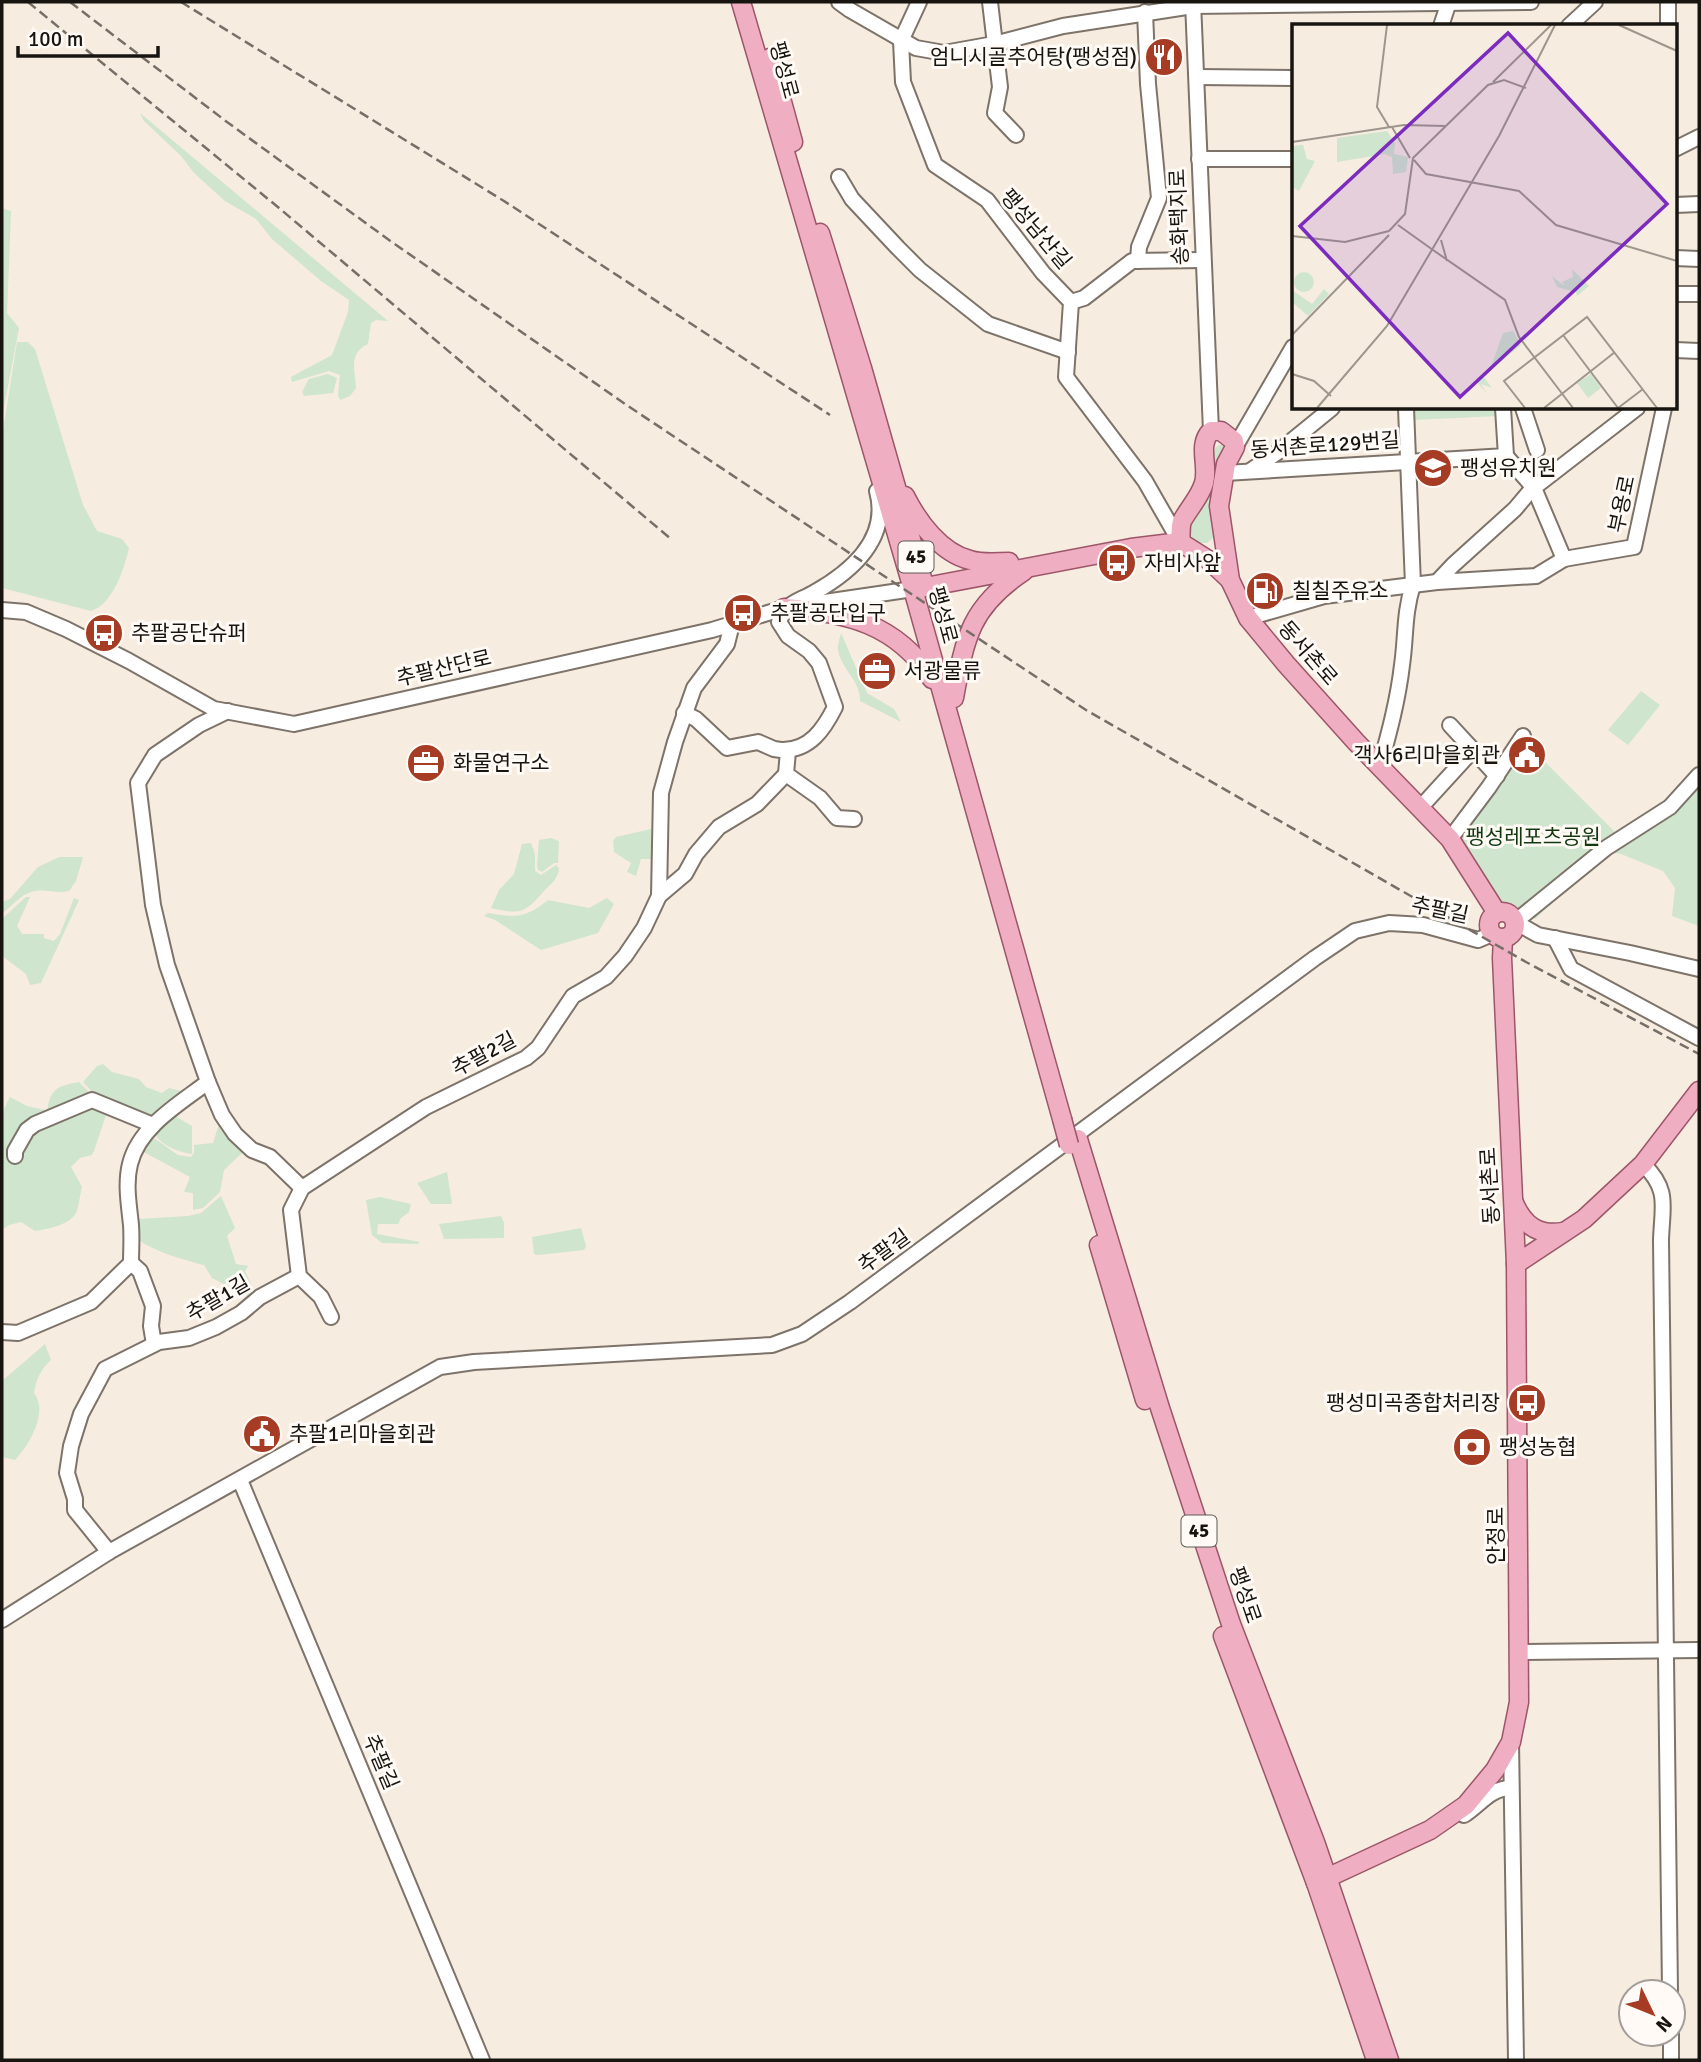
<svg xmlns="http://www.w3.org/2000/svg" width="1701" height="2062" font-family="Signika,'Noto Sans KR',sans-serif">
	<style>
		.green { fill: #cfe5cd }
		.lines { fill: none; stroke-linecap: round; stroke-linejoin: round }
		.minor-casing { stroke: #7d7369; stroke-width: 18 }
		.major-casing { stroke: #9d5569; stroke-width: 21 }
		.minor { stroke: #fff; stroke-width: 14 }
		.major { stroke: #efaec1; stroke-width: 18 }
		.rail { stroke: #766f68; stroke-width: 2.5; stroke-dasharray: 10 5; stroke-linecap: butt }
		.major-bridge-casing { stroke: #9d5569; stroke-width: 21; stroke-linecap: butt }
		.major-bridge { stroke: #efaec1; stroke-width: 18 }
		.labels { text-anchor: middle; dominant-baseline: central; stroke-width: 6; stroke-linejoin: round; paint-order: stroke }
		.shield { fill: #fffaf5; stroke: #5d5a55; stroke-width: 2 }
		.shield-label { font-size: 19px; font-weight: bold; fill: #181511 }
		.poi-label { font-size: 21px; fill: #181511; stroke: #fffaf5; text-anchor: start }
		.street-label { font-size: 21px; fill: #181511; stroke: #fffaf5 }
		.park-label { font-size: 21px; fill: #123810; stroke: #fffaf5 }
		.inset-road { fill: none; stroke: #9e968d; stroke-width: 2 }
		.view { fill: #7b2cbf; fill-opacity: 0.15; stroke: #7b2cbf; stroke-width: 3.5 }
		.inset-edge { fill: none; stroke: #181511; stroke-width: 3.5 }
	</style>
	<rect width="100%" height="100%" fill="#f7ece0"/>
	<g class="green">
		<path d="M140 113 388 321 376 320 371 323 368 344C348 353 355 370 356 388L350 396 340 400 338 395 340 375 329 371 292 382 291 377 332 355 348 312 349 300 321 281 272 239 256 219 225 201 194 173 181 156 144 121Z"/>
		<polygon points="2,208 11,211 7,313 19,328 2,418"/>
		<path d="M17 342H28L35 349 83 505 97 531 122 539 129 548C124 569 113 604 91 611L2 588V437Z"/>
		<polygon points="328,374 337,378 333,393 304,396 302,392 309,379"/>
		<polygon points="1411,408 1499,408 1499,416 1412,420"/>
		<path d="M1219 445H1224L1226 451 1215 530 1213 538 1207 543H1198L1189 534C1189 519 1200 512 1206 499 1212 482 1213 466 1215 448Z"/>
		<path d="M841 633 867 693 894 709 901 722 860 701C861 681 841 669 838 650 837 645 840 638 841 633Z"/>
		<polygon points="1641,691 1660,705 1628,745 1608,730"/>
		<polygon points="1538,755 1616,833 1664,805 1699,766 1699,926 1672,916 1675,888 1663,871 1621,854 1607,852 1535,919 1500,900 1462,846 1462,832 1519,757 1528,765"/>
		<polygon points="651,829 653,859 641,859 636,876 627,872 631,863 614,852 613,841 616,837"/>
		<polygon points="551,838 559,841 558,863 554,863 542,872 538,870 537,865 539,840"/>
		<path d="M531 843 535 854V871L541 875 556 865 559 868C558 879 552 883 544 891 525 913 521 915 491 908L499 890 514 874 522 844Z"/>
		<path d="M59 857H83L76 881 69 891C57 894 46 889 35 891 21 893 13 906 2 913V902L10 899 38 867Z"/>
		<polygon points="26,897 30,897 17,926 22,934 44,934 44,938 54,941 60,934 74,898 79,900 41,983 30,985 26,974 2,956 2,919"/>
		<path d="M607 898 614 904 598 933 541 950 495 920 484 916 488 913C516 918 526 918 548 900L589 908Z"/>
		<polygon points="103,1064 112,1072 139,1079 146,1087 162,1093 169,1088 185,1092 155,1117 146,1118 96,1096 83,1082 97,1066"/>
		<path d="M79 1082 93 1096 47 1114C49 1089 57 1086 79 1082Z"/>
		<path d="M10 1097 27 1106 45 1110 46 1116 91 1105 107 1112 94 1151 92 1155 80 1158 71 1167 82 1187C80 1194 79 1204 77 1211 71 1225 48 1229 35 1231L21 1222 9 1225 2 1230V1113Z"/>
		<path d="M175 1116 192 1126V1154C178 1152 162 1146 155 1134Z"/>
		<polygon points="220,1121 243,1152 224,1170 220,1192 203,1208 193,1210 193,1193 184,1192 190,1177 142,1151 151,1136 178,1155 191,1157 194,1153 194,1145 213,1143"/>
		<polygon points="447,1172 452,1204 431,1204 417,1183"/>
		<path d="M221 1196 235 1228 227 1236 236 1264 248 1266 245 1271 254 1291 248 1296 212 1278 204 1265C187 1261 145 1249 135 1236L138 1219 188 1216 201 1213Z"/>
		<polygon points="380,1197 411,1204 409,1212 401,1218 398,1224 378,1224 377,1234 420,1242 418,1244 382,1243 372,1235 366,1200"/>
		<polygon points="501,1216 504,1223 504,1238 444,1239 439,1224"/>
		<polygon points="581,1228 586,1246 584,1250 538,1255 534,1254 532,1237"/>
		<path d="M45 1344 51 1360C41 1369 36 1379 34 1393 49 1412 29 1445 15 1460L2 1457V1381Z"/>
	</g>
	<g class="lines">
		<defs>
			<g id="minor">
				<polyline points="839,2 850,10 916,48 944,53 994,44 1063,26 1193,6 1531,2"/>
				<polyline points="919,2 901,41 903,82 935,165 987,200 1043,273 1071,302 1066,377 1145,481 1180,542"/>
				<polyline points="990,2 1000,87 995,113 1016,135"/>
				<polyline points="1193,2 1211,431"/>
				<polyline points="1668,2 1668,26"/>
				<polyline points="1441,26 1449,2"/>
				<polyline points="1569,26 1595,2"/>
				<polyline points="1197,77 1293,78"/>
				<polyline points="1675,149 1699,137"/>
				<polyline points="1199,159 1293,159"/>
				<polyline points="839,177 852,199 898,248 920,270 988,324 1068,352"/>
				<polyline points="1675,205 1699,204"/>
				<polyline points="1675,258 1699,259"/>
				<polyline points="1138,261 1139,247 1159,198 1148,84 1145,12"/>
				<polyline points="1675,294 1699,294"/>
				<polyline points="1071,302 1084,298 1132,261 1203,260"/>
				<polyline points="1675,350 1699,351"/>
				<polyline points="1523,408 1537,450"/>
				<polyline points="1235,447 1293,347"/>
				<polyline points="1506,456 1534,488 1564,559 1634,547 1664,408"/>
				<polyline points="1250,471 1278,452 1332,408"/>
				<polyline points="1225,473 1506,456 1503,408"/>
				<polyline points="1437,582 1453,565 1515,509 1531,490 1637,408"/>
				<polyline points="2,610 26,612 66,629 129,661 214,709 294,724 712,630 784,608 913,589"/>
				<polyline points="1248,618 1324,596 1437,582 1536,576 1564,559"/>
				<polyline points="684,713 696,719 727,748 758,742 774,749 788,751 786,774 820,798 837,818 854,819"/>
				<polyline points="1450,725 1497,776"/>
				<path d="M783 750C810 750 824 729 835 707L819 663 809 651 788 636 779 622C786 602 798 602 815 592 852 571 890 538 877 491"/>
				<path d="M1380 766C1389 733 1398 700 1402 665 1406 638 1404 612 1413 585L1406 408"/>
				<polyline points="1420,808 1473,750"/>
				<polyline points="1450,839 1489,787 1523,736"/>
				<polyline points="659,896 685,874 696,854 719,827 757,804 786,774"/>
				<polyline points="1514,920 1521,917 1606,848 1670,807 1699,775"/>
				<polyline points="1515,922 1538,935 1630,953 1699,969"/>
				<polyline points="1555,938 1571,969 1699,1038"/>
				<polyline points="208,1082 222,1115 235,1134 252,1150 270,1157 302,1188"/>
				<polyline points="15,1156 15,1151 27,1130 35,1124 92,1100 153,1125"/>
				<path d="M1643 1164C1670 1190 1662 1206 1661 1240L1670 1992"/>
				<path d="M131 1263C131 1251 132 1238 131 1225 129 1205 125 1184 130 1164 139 1127 179 1104 208 1082L167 965 153 905 138 783 155 755 199 725 228 711"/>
				<polyline points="331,1317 321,1297 299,1276 291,1210 302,1188 426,1107 526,1058 538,1048 573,996 606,977 625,956 644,928 659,896 661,793 675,742 694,688 727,644 732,624"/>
				<polyline points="2,1332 18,1333 91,1302 131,1263 140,1271 153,1306 151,1326 154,1344"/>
				<polyline points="240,1480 482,2060"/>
				<polyline points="109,1552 75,1510 75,1499 67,1473 71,1446 81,1414 105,1369 159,1342 189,1338 216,1327 241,1313 260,1297 299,1276"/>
				<polyline points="2,1620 109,1552 440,1367 474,1362 772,1345 802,1334 850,1302 1315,958 1355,931 1389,923 1423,925 1478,940 1492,934"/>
				<polyline points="1520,1652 1699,1650"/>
				<polyline points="1511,1742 1516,2060"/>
				<path d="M1464 1815C1481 1804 1490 1788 1511 1788"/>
				<polyline points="1671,2034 1671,2060"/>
			</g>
			<g id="major">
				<polyline points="741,2 913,589 1062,1119"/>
				<polyline points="770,58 793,142"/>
				<polyline points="820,233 862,368 924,585"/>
				<path d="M905 496C918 522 941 553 970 560 983 564 997 562 1009 562"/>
				<path d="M1180 542C1181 536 1180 526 1182 521 1189 508 1200 497 1204 483 1209 465 1197 445 1211 431H1221L1234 441 1235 447 1226 464 1219 506 1230 580 1248 618 1286 664 1356 742 1450 839 1497 913"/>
				<polyline points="1180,542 1210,561 1230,580"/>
				<polyline points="915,589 1131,548 1180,542"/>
				<path d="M784 608C846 612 897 624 932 679"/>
				<path d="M954 698C965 637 970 607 1024 571"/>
				<circle cx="1502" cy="925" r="13"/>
				<polyline points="1078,1139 1160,1408 1231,1624 1315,1842 1389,2060"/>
				<path d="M1514 1203C1524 1226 1539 1236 1563 1232"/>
				<polyline points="1099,1245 1145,1400"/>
				<polyline points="1516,1264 1584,1219 1643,1164 1699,1091"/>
				<polyline points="1223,1636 1316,1883 1376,2060"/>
				<polyline points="1316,1883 1430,1830 1466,1805 1495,1770 1511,1742 1519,1702 1516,1264 1502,958 1503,938"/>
			</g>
		</defs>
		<use href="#minor" class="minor-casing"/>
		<use href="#major" class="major-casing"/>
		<use href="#minor" class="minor"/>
		<use href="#major" class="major"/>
		<g class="rail">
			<polyline points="28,2 279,208 671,539"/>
			<polyline points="70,2 227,122 389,240 628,406 1086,710 1526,962 1699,1054"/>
			<polyline points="181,2 504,201 830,415"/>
		</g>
		<defs>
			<polyline id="major-bridge" points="1062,1119 1069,1145"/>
		</defs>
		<use href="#major-bridge" class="major-bridge-casing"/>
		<use href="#major-bridge" class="major-bridge"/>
	</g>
	<defs>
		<symbol id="restaurant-disc" viewBox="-11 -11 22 22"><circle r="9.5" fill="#a53c23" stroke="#fffaf5"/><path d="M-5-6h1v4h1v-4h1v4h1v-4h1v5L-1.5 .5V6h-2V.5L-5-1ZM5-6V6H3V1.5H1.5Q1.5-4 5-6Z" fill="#fff"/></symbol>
		<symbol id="school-disc" viewBox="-11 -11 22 22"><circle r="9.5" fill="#a53c23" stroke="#fffaf5"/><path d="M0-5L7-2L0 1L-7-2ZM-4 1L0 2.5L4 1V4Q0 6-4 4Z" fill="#fff"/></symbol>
		<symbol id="bus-disc" viewBox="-11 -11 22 22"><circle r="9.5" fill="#a53c23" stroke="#fffaf5"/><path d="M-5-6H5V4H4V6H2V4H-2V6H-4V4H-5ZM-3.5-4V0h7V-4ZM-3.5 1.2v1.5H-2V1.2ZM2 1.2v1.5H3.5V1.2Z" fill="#fff"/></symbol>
		<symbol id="fuel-disc" viewBox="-11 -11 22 22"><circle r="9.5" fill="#a53c23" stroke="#fffaf5"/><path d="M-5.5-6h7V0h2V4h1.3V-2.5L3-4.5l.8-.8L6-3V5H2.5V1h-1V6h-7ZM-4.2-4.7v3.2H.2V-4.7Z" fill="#fff"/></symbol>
		<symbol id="office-disc" viewBox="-11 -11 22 22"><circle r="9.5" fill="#a53c23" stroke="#fffaf5"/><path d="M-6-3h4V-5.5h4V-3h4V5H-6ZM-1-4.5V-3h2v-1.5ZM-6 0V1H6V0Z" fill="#fff"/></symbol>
		<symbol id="civic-disc" viewBox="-11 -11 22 22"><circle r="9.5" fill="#a53c23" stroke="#fffaf5"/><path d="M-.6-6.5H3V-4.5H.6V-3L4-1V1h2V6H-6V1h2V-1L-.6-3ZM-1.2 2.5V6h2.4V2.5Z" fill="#fff"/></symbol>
		<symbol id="bank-disc" viewBox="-11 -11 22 22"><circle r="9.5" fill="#a53c23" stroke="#fffaf5"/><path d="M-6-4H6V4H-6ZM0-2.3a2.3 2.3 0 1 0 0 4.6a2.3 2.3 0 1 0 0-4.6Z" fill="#fff"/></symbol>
	</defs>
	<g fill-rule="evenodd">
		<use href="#restaurant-disc" x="1142" y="35" width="44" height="44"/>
		<use href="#school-disc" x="1411" y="446" width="44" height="44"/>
		<use href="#bus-disc" x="1095" y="541" width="44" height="44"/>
		<use href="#fuel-disc" x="1243" y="569" width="44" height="44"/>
		<use href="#bus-disc" x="721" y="591" width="44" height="44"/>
		<use href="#bus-disc" x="82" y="611" width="44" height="44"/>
		<use href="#office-disc" x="855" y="649" width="44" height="44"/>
		<use href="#civic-disc" x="1505" y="733" width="44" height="44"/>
		<use href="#office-disc" x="404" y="741" width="44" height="44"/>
		<use href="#bus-disc" x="1505" y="1381" width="44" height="44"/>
		<use href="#civic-disc" x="240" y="1412" width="44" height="44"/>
		<use href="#bank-disc" x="1450" y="1425" width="44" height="44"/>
	</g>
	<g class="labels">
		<g class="shield">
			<rect x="898.5" y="541.5" width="35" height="31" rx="5"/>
			<rect x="1181.5" y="1515.5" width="35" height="31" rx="5"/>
		</g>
		<g class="shield-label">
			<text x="916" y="557">45</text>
			<text x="1199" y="1531">45</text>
		</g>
		<g class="poi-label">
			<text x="1137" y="57" text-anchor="end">엄니시골추어탕(팽성점)</text>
			<text x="1460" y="468">팽성유치원</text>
			<text x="1144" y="563">자비사앞</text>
			<text x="1292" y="591">칠칠주유소</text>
			<text x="770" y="613">추팔공단입구</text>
			<text x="131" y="633">추팔공단슈퍼</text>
			<text x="904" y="671">서광물류</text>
			<text x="1500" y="755" text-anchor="end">객사6리마을회관</text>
			<text x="453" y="763">화물연구소</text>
			<text x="1500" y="1403" text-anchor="end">팽성미곡종합처리장</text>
			<text x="289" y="1434">추팔1리마을회관</text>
			<text x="1499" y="1447">팽성농협</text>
		</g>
		<g class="street-label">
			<text transform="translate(784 70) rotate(75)">팽성로</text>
			<text transform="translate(1179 217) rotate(-92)">송화택지로</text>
			<text transform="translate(1036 229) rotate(50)">팽성남산길</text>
			<text transform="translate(1325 445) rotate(-4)">동서촌로129번길</text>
			<text transform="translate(1622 504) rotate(-78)">부용로</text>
			<text transform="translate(943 615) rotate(75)">팽성로</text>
			<text transform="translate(1308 653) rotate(49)">동서촌로</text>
			<text transform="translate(444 668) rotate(-13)">추팔산단로</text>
			<text transform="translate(1440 910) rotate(12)">추팔길</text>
			<text transform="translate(484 1054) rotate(-28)">추팔2길</text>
			<text transform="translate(1490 1186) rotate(-93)">동서촌로</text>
			<text transform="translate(884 1251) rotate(-36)">추팔길</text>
			<text transform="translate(218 1298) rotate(-30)">추팔1길</text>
			<text transform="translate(1496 1536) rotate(-90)">안정로</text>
			<text transform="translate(1245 1595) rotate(71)">팽성로</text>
			<text transform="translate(381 1762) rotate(67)">추팔길</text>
		</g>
		<g class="park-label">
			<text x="1533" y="837">팽성레포츠공원</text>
		</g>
	</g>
	<g transform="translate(1292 24)">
		<rect width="385" height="385" fill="#f7ece0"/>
		<path d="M95 107 103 119 102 130 116 133 114 148 101 150 100 133 93 130 45 138V114ZM11 121 15 135 23 137 7 167 0 163V122ZM280 245 297 262 285 272 284 268 265 263 260 252 272 262 270 258 281 253ZM2 258a10 10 0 1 1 20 0a10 10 0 1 1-20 0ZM32 265 37 270 16 292 0 278V266L20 280ZM221 307 229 321 191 352 200 364 189 360 195 370 185 358 200 340 211 309ZM299 350 309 364 296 374 285 359Z" fill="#cfe5cd"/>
		<path class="inset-road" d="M95 1 85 83 97 103M327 1 385 27M201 58 259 1M100 103 118 134M0 118 112 101 153 102M122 136 134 150 227 167 264 201 385 237M106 201 141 226M97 207 113 190 121 134 196 61 212 56 234 64M0 212 53 218 97 207M149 216 155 237M141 226 213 276 227 313 281 384M0 311 97 211M271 311 326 384M0 350 22 357 39 372M25 384 95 302 207 112 263 1M233 384 212 357 295 293 365 384M252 384 323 328M326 384 351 365"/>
		<path class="view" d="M216 9 375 180 168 373 8 202Z"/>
		<rect width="385" height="385" class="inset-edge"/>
	</g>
	<rect width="1701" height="2062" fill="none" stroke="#181511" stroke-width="7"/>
	<g transform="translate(1652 2013) rotate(133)"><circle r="33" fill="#fffaf5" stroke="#a39e9a" stroke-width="2"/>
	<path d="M0-5L12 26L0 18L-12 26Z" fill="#a53c23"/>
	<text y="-10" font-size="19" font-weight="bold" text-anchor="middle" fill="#181511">N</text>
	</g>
	<path d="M18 46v10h140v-10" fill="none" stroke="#181511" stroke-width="3.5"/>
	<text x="28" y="46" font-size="21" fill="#181511" stroke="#fffaf5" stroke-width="5" paint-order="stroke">100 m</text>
</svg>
